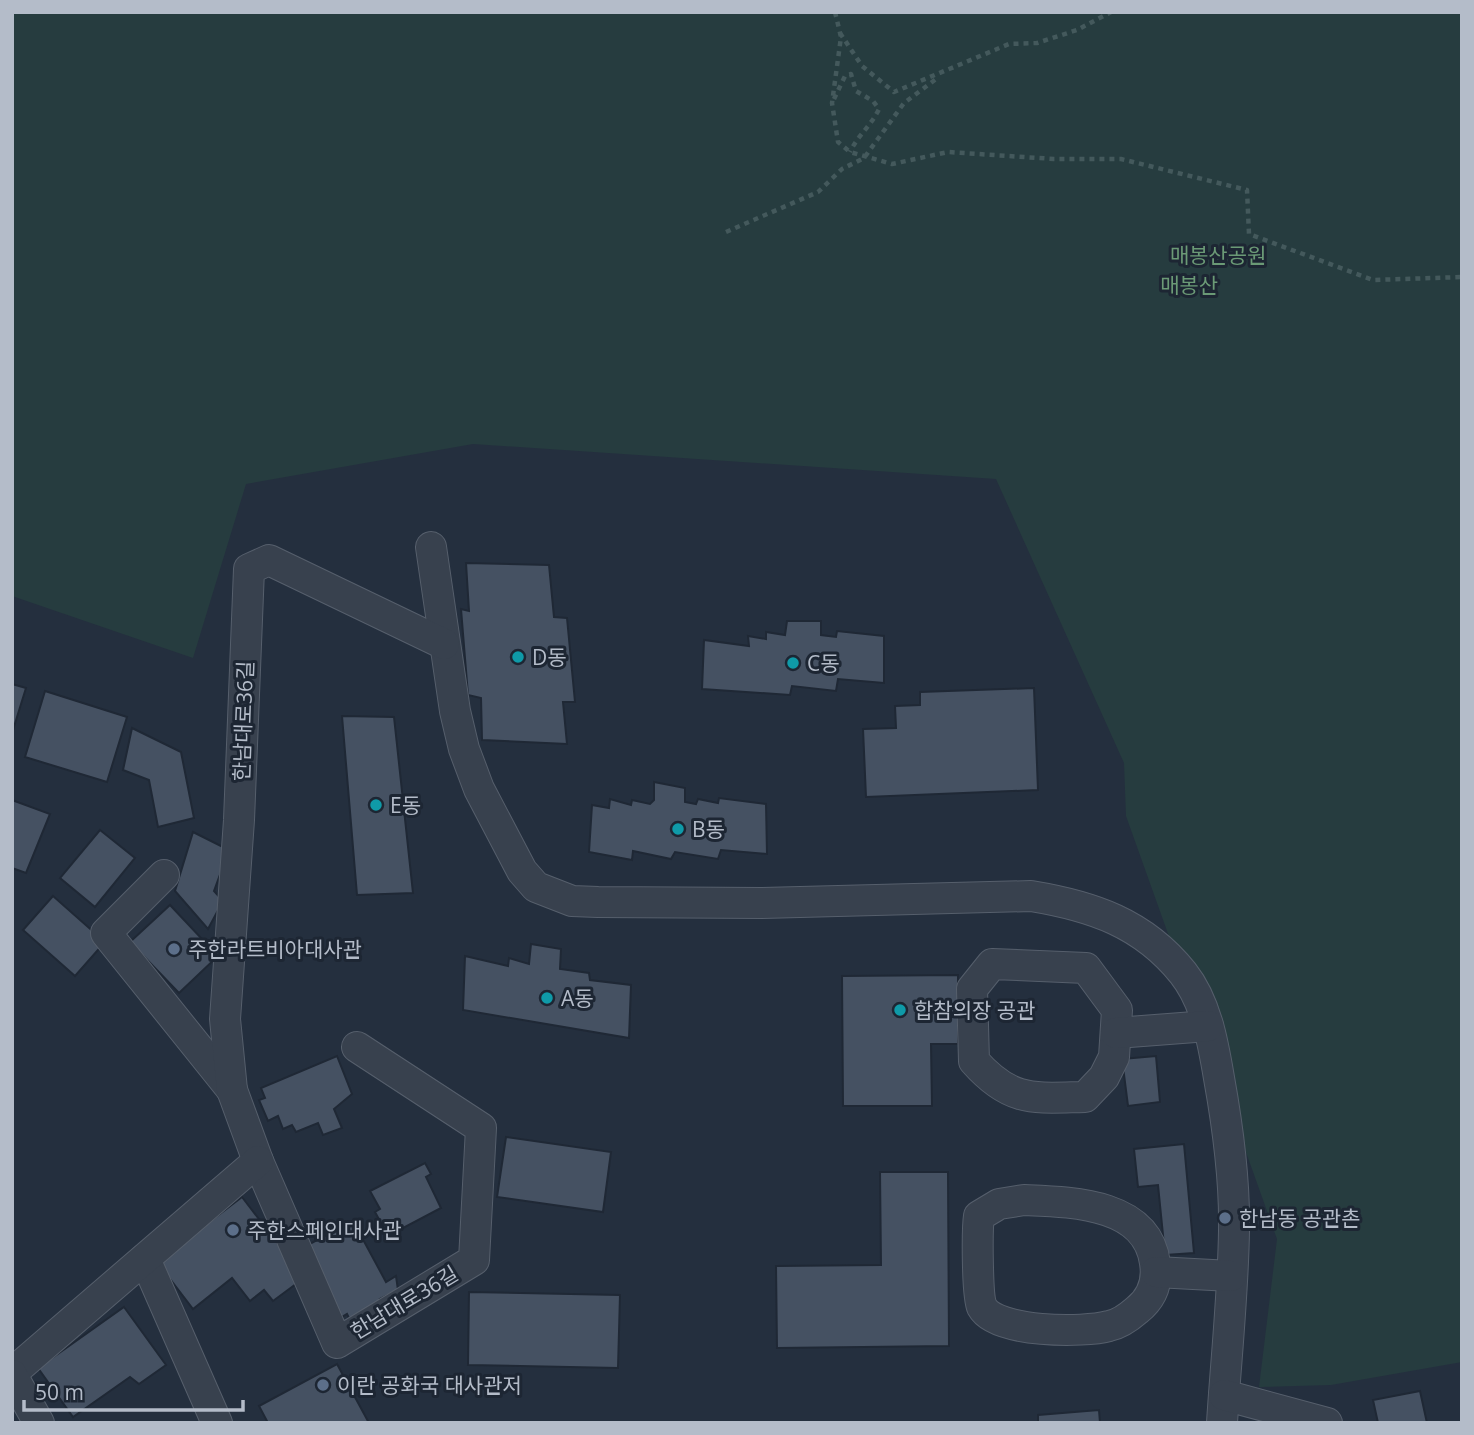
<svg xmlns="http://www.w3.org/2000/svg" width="1474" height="1435" font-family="'Open Sans','Noto Sans KR',sans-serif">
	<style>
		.green { fill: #263c3f }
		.building { fill: #455162; stroke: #1f2835; stroke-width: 2 }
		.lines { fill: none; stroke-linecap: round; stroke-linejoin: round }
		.minor-casing { stroke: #565f6c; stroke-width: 32 }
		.path { stroke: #44595c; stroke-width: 4.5; stroke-dasharray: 5 5; stroke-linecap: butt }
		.minor { stroke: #38414e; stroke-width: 30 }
		.culture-dot { fill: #0f9aa8; stroke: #1d2633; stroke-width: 2.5 }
		.service-dot { fill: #5c6f8a; stroke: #1d2633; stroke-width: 2.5 }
		.labels { text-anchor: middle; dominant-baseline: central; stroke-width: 6; stroke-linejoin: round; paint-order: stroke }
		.park-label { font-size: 21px; fill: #6b9a76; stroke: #1d2633 }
		.poi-label { font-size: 21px; fill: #b4bcc9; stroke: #1d2633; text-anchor: start }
		.street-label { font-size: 21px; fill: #b4bcc9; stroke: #1d2633 }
	</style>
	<rect width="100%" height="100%" fill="#242f3e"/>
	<polygon class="green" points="12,12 1462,12 1462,1362 1331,1385 1259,1387 1277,1239 1126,816 1124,763 996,479 473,444 246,484 193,658 12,596"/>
	<g class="building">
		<polygon points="466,563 549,565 554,617 567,618 575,702 563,702 567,744 482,740 481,698 468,695 461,609 469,611"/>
		<polygon points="787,621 821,621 821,635 836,637 837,631 884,636 884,683 838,679 836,691 792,686 790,695 702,689 704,640 749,646 748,636 766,639 766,632 785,635"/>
		<polygon points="12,684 26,688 13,730 12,730"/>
		<polygon points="1034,688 1038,790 866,797 863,729 896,728 895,706 920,705 920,692"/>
		<polygon points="45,691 127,717 107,782 25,757"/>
		<polygon points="342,716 394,717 413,893 357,895"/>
		<polygon points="132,728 181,752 194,818 158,827 149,780 123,770"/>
		<polygon points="654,782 685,788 685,802 696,804 698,799 718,803 719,798 766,804 767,854 721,850 718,859 675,852 671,859 633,851 632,860 589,852 592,805 609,808 610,799 631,805 632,800 650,804 654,800"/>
		<polygon points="12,800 50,814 26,873 12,868"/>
		<polygon points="100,830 135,858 95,907 60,878"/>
		<polygon points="193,832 229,850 214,891 223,901 208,929 175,891"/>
		<polygon points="53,896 105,942 75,976 23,930"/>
		<polygon points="170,905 218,956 179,993 130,942"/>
		<polygon points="531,944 561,949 560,969 589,973 590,980 631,985 629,1038 463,1010 465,956 508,966 509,958 529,964"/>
		<polygon points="958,975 958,1044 931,1044 932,1106 843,1106 842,976"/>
		<polygon points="337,1056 352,1094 334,1109 342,1128 323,1135 318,1123 296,1132 292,1125 283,1129 278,1116 268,1121 259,1100 265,1098 261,1088"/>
		<polygon points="1156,1056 1160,1102 1128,1106 1122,1059"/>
		<polygon points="506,1137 611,1152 603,1212 497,1197"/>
		<polygon points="1184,1144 1194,1253 1165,1255 1158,1185 1138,1187 1134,1149"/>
		<polygon points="425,1163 431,1174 426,1177 441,1208 388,1236 375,1212 380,1209 370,1191"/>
		<polygon points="880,1172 948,1172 949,1346 777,1348 776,1266 881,1265"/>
		<polygon points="242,1197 304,1278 273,1301 264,1290 250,1301 232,1278 193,1309 157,1262"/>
		<polygon points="353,1221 386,1282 396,1276 398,1290 380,1299 383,1305 351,1322 347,1314 340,1318 302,1248"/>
		<polygon points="469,1292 620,1295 618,1368 468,1365"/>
		<polygon points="124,1307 166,1365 139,1384 130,1377 73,1417 38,1368"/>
		<polygon points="337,1364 369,1423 268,1423 259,1406"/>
		<polygon points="1420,1391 1427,1423 1378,1423 1373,1400"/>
		<polygon points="1099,1410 1100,1423 1038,1423 1038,1415"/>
	</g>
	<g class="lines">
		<defs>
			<g id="minor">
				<path d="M431 547 455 711 464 749 479 789 522 871 536 887 572 901 598 902 762 903 1031 896C1092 906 1143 923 1183 973 1206 1002 1213 1042 1219 1078 1228 1128 1235 1180 1234 1231 1233 1295 1226 1359 1222 1423"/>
				<polyline points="164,875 106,933 232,1090"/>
				<path d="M992 964 1086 968 1117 1010 1114 1057 1104 1077 1085 1097C1034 1098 1011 1103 974 1061L972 989Z"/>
				<polyline points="1116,1033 1208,1026"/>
				<polyline points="357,1047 481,1128 474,1260 337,1343 258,1161 232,1090 225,1019 239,820 249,569 269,560 444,644"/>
				<path d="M1024 1200C1072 1202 1147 1203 1155 1263 1158 1282 1152 1298 1137 1310 1129 1317 1120 1324 1109 1326 1084 1333 996 1333 982 1307 977 1296 977 1229 979 1216L999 1204Z"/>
				<polyline points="145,1259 217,1423"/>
				<polyline points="1156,1272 1231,1276"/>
				<polyline points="12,1373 258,1161"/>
				<polyline points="12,1375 39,1423"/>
				<polyline points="1224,1395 1327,1423"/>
			</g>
		</defs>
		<use href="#minor" class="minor-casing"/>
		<g class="path">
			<polyline points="835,12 841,37 832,103 838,142 850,152 892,164 948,152 1054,159 1121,159 1247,190 1249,234 1373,280 1462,277"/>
			<polyline points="840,33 862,66 894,92 1009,44 1037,43 1077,30 1111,12"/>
			<path d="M834 99 845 76 851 74 856 91 873 101 879 109C871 126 858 135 850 152"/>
			<polyline points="726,232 818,192 842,169 864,158 904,103 936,79"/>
		</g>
		<use href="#minor" class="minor"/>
	</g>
	<g class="culture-dot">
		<circle cx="518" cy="657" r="7"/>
		<circle cx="793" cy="663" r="7"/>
		<circle cx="376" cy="805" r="7"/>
		<circle cx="678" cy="829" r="7"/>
		<circle cx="547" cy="998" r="7"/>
		<circle cx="900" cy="1010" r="7"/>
	</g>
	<g class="service-dot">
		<circle cx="174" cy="949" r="7"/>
		<circle cx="1225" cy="1218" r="7"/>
		<circle cx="233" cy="1230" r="7"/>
		<circle cx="323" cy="1385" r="7"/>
	</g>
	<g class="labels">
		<g class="park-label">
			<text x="1218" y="255">매봉산공원</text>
			<text x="1189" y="285">매봉산</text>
		</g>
		<g class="poi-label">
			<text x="532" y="657">D동</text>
			<text x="807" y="663">C동</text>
			<text x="390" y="805">E동</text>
			<text x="692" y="829">B동</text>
			<text x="188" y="949">주한라트비아대사관</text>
			<text x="561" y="998">A동</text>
			<text x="914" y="1010">합참의장 공관</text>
			<text x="1239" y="1218">한남동 공관촌</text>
			<text x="247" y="1230">주한스페인대사관</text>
			<text x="337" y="1385">이란 공화국 대사관저</text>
		</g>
		<g class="street-label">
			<text transform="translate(243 721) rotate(-88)">한남대로36길</text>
			<text transform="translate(404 1302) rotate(-31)">한남대로36길</text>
		</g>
	</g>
	<rect width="1474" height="1435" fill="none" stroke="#b4bcc9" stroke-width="28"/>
	<path d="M24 1400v10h219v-10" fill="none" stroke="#b4bcc9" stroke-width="3.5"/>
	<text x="35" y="1400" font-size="21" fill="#b4bcc9" stroke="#1d2633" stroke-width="5" paint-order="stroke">50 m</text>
</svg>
